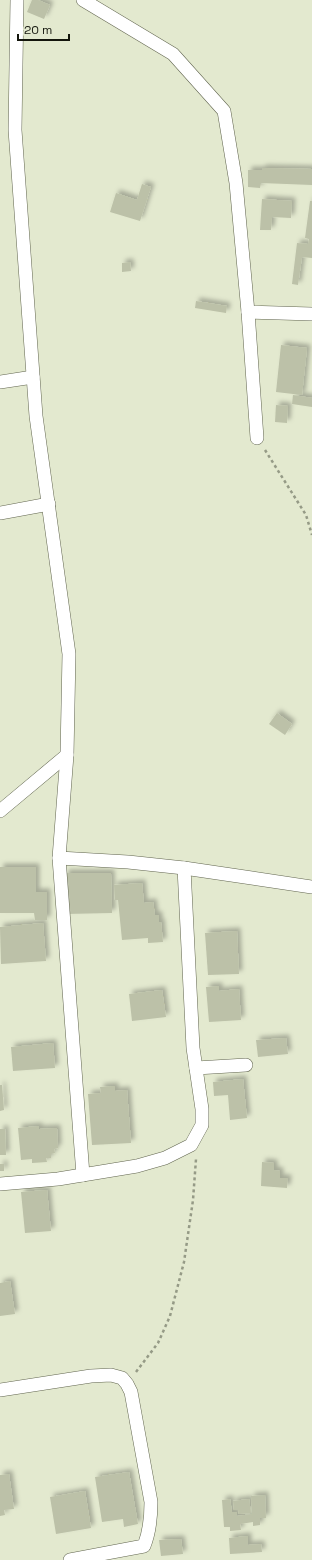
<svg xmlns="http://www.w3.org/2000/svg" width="312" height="1560" font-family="'Space Grotesk',sans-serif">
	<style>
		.building { fill: #bcc1a8; filter: url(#shadow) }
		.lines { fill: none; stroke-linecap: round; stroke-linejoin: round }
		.minor-casing { stroke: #61654f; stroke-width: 14 }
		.path { stroke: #959a86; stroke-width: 2.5; stroke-dasharray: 3 3; stroke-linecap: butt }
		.minor { stroke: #fff; stroke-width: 13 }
	</style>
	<defs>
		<filter id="shadow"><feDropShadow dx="3.5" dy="-3.5" stdDeviation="2" flood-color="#0004"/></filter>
	</defs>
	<rect width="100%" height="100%" fill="#e3e9cf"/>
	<g class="building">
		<polygon points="32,0 38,0 50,5 44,19 27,12"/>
		<polygon points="262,168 312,169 312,185 261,183 260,188 248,187 248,170 262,170"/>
		<polygon points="142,184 151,187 140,221 110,212 116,193 137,200"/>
		<polygon points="262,199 292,201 291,218 272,217 271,230 260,230"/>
		<polygon points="310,201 312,201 312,258 302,257 298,285 292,284 297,243 308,244 309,239 305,238"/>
		<polygon points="130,262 131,271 122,272 122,263"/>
		<polygon points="196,301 227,306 226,313 195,308"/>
		<polygon points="281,345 307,348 302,395 276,392"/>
		<polygon points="293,395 312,398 312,407 292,404"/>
		<polygon points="276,405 288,406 287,423 275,422"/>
		<polygon points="277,713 292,724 285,735 269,724"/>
		<polygon points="0,867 36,867 36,892 47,892 47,920 35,920 34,913 0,913"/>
		<polygon points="65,873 111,873 112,913 65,914"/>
		<polygon points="142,883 144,903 153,902 155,915 159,915 159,922 161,922 163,942 148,943 148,938 122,940 118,900 115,900 114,885"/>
		<polygon points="43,923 46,961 1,964 0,927"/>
		<polygon points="237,931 239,974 208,975 205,933"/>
		<polygon points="219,986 219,991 239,989 241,1020 209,1022 206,987"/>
		<polygon points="162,990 166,1017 132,1021 129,994"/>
		<polygon points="286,1038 288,1054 258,1057 256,1040"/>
		<polygon points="53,1043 55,1068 13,1071 11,1047"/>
		<polygon points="243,1079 247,1118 230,1120 228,1095 214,1096 213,1082"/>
		<polygon points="0,1085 2,1085 4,1110 0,1111"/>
		<polygon points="115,1086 115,1091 127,1090 131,1143 92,1145 88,1094 101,1093 100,1087"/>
		<polygon points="39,1126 39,1129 57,1128 58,1148 54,1149 55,1153 51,1154 51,1158 46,1158 47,1162 32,1163 32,1159 21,1160 18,1128"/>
		<polygon points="0,1129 5,1129 6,1155 0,1155"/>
		<polygon points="262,1162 274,1163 274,1170 280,1171 280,1178 288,1178 287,1188 261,1186"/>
		<rect x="0" y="1164" width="4" height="7"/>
		<polygon points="47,1190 51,1231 25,1233 21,1192"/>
		<polygon points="10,1281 15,1314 0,1316 0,1283"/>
		<polygon points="129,1472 138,1524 124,1527 123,1519 102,1522 95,1477"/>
		<polygon points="9,1474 14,1509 4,1510 5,1515 0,1516 0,1475"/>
		<polygon points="85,1491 91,1528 56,1534 50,1497"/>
		<polygon points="265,1495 266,1518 260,1518 260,1525 253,1526 253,1522 240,1524 241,1530 230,1531 230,1527 224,1527 222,1500 230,1499 232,1512 237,1512 237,1516 252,1514 251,1496"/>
		<polygon points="249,1499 251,1513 239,1514 238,1510 234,1510 233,1501"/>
		<polygon points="248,1536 248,1545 261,1544 262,1552 230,1554 229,1538"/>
		<polygon points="181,1539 183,1554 161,1556 159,1540"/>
	</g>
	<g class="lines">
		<defs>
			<g id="minor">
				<polyline points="17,0 15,130 36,416 69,654 67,755 59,858 83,1175"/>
				<polyline points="83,0 173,54 224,111 236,183 248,312 312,314"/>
				<polyline points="248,312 257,438"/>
				<polyline points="0,382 33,377"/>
				<polyline points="0,513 49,504"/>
				<polyline points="0,811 67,755"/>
				<polyline points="59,858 128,862 184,868 312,887"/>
				<polyline points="196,1068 246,1065"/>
				<polyline points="0,1184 58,1179 137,1166 165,1158 191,1145 202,1125 202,1109 193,1048 184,868"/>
				<path d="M0 1390 91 1376 111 1375 122 1378 127 1384 131 1392 151 1502C151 1518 150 1531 144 1546L70 1560"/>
			</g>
		</defs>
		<use href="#minor" class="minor-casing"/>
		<g class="path">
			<polyline points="265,450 306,515 312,535"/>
			<polyline points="136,1372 158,1343 170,1316 184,1262 193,1200 196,1159"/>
		</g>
		<use href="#minor" class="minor"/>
	</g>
	<path d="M18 34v6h51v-6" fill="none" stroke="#13150c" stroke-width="2"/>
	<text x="24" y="34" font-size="12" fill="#13150c" stroke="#e3e9cf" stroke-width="3" paint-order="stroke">20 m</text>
</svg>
